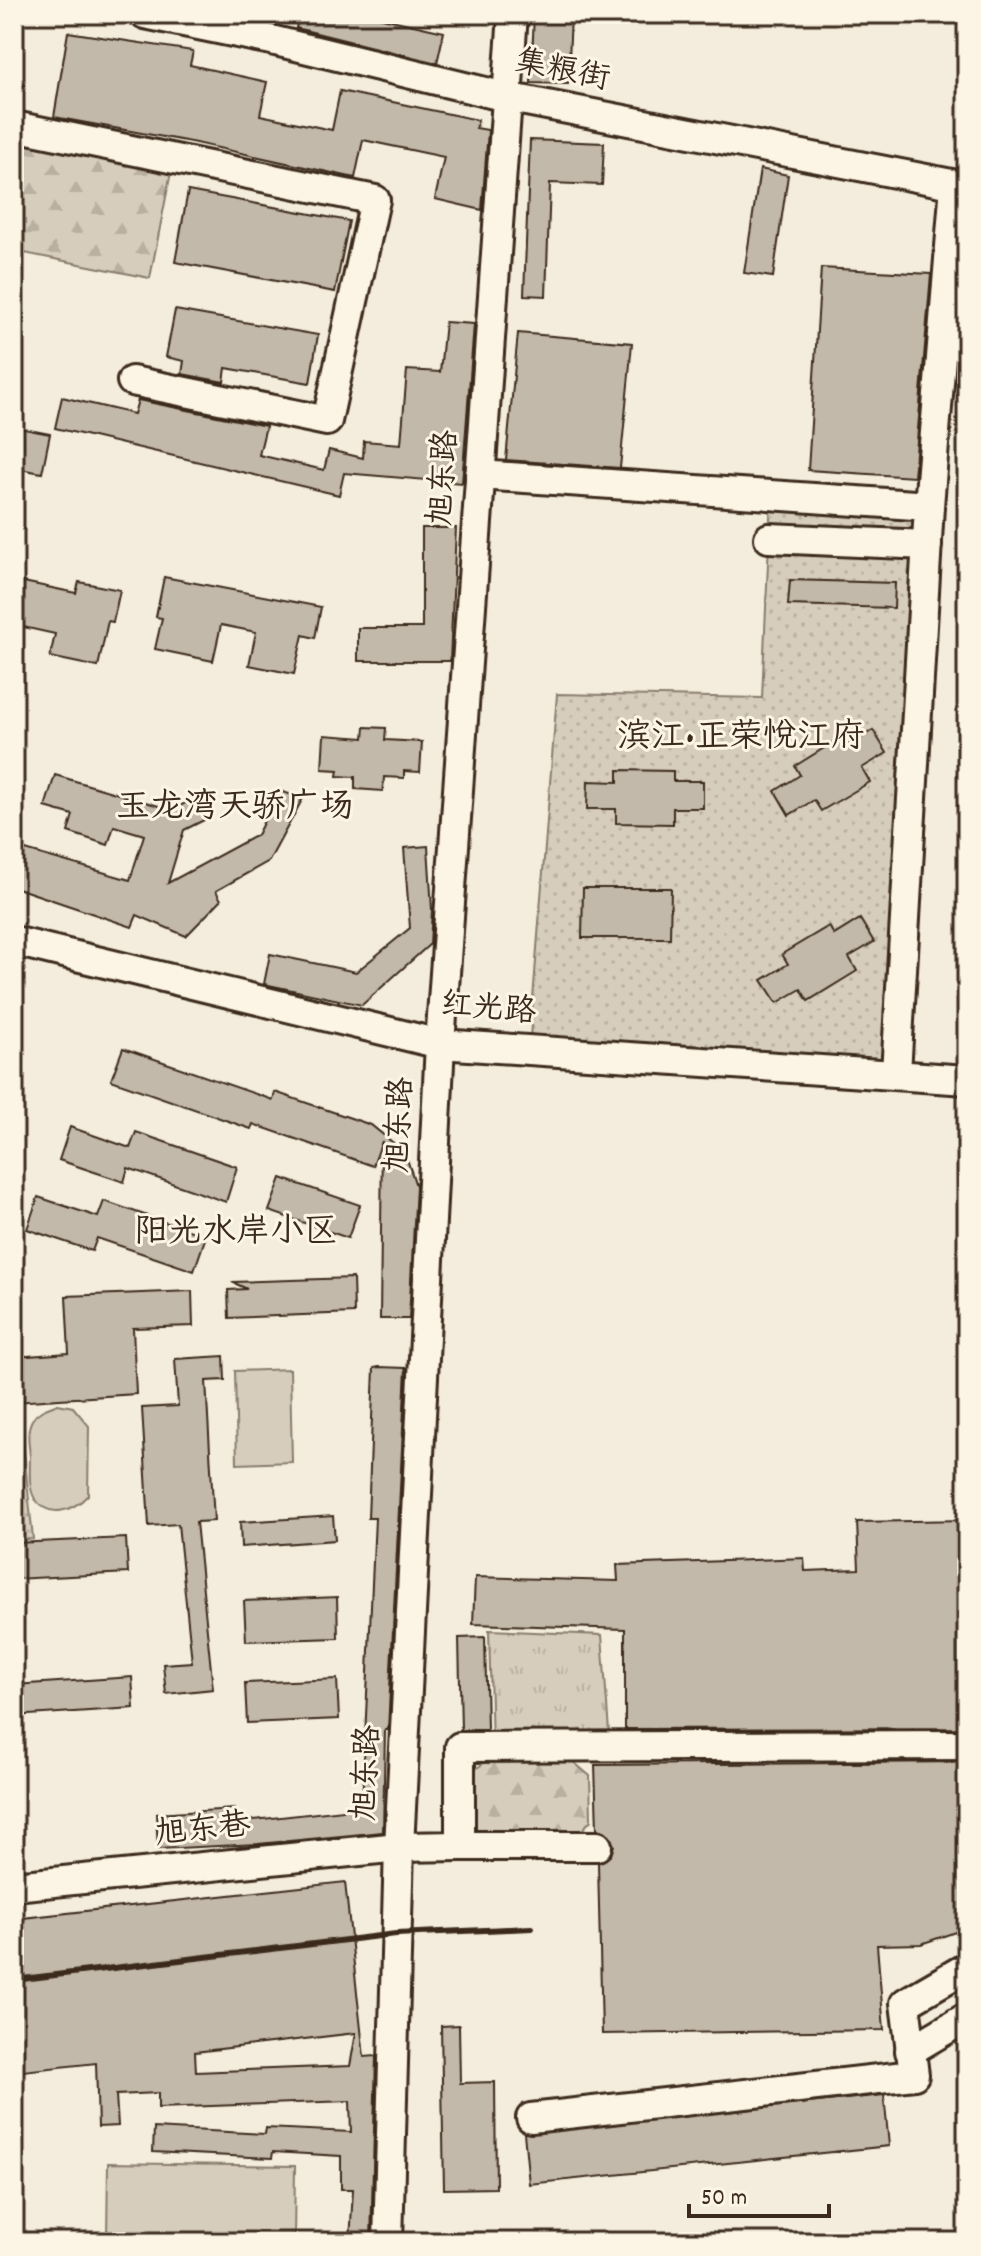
<svg xmlns="http://www.w3.org/2000/svg" width="981" height="2256" font-family="Dekko,'LXGW WenKai TC',sans-serif">
	<style>
		.grass { fill: url(#grass-dots); stroke: #887c6e; stroke-width: 2 }
		.forest { fill: url(#forest-firs); stroke: #887c6e; stroke-width: 2 }
		.park { fill: url(#park-tufts); stroke: #887c6e; stroke-width: 2 }
		.garden { fill: #d6cdbd; stroke: #887c6e; stroke-width: 2 }
		.building { fill: #c3b9aa; stroke: #3b2a1e; stroke-width: 2; fill-rule: evenodd }
		.lines { fill: none; stroke-linecap: round; stroke-linejoin: round }
		.minor-casing { stroke: #3b2a1e; stroke-width: 34 }
		.minor { stroke: #fcf5e5; stroke-width: 28 }
		.rail { stroke: #3b2a1e; stroke-width: 6 }
		.labels { text-anchor: middle; dominant-baseline: central; stroke-width: 6; stroke-linejoin: round; paint-order: stroke }
		.street-label { font-size: 32px; fill: #3b2a1e; stroke: #fcf5e5 }
		.neighbourhood-label { font-size: 34px; fill: #3b2a1e; stroke: #fcf5e5 }
	</style>
	<defs>
		<pattern id="grass-dots" width="8" height="8" patternUnits="userSpaceOnUse" patternTransform="scale(2)"><rect width="8" height="8" fill="#d6cdbd"/><path d="M2 2h.1M6 6h.1" fill="none" stroke="#b9b0a2" stroke-width="1.8" stroke-linecap="round"/></pattern>
		<pattern id="forest-firs" width="22" height="20" patternUnits="userSpaceOnUse" patternTransform="scale(2)"><rect width="22" height="20" fill="#d6cdbd"/><path d="M5 1l3.5 6h-7zM16 11l3.5 6h-7z" fill="#b9b0a2"/></pattern>
		<pattern id="park-tufts" width="24" height="20" patternUnits="userSpaceOnUse" patternTransform="scale(2)"><rect width="24" height="20" fill="#d6cdbd"/><path d="M3 7l-1-3M5 7V3M7 7l1-3M15 17l-1-3M17 17v-4M19 17l1-3" fill="none" stroke="#b9b0a2"/></pattern>
	</defs>
	<rect width="100%" height="100%" fill="#f4eddd"/>
	<filter id="ink" filterUnits="userSpaceOnUse"><feTurbulence type="fractalNoise" baseFrequency=".0125" numOctaves="2"/><feDisplacementMap in="SourceGraphic" scale="16" xChannelSelector="R" yChannelSelector="G"/><feConvolveMatrix kernelMatrix="1 2 1 2 8 2 1 2 1" color-interpolation-filters="sRGB"/></filter>
	<g filter="url(#ink)">
		<g class="grass">
			<polygon points="967,353 967,779 958,780"/>
			<polygon points="771,495 929,506 896,1073 529,1050 557,694 762,698"/>
			<polygon points="14,1421 21,1421 33,1539 14,1540"/>
		</g>
		<g class="forest">
			<polygon points="14,141 171,172 150,278 14,251"/>
			<polygon points="570,1759 590,1776 591,1820 572,1841 485,1842 469,1827 469,1774 488,1760"/>
		</g>
		<polygon class="park" points="489,1630 602,1635 610,1746 492,1747"/>
		<g class="garden">
			<polygon points="290,1369 292,1462 237,1464 235,1371"/>
			<path d="M58 1404 73 1407 89 1426 88 1495C74 1510 50 1520 35 1499 28 1488 30 1469 30 1456 29 1444 26 1431 32 1420 38 1410 48 1408 58 1404Z"/>
			<polygon points="108,2163 295,2166 294,2241 107,2239"/>
		</g>
		<g class="building">
			<polygon points="299,14 365,14 444,32 437,63 296,28"/>
			<polygon points="534,14 571,14 568,84 531,83"/>
			<polygon points="68,32 193,51 190,65 267,82 260,115 332,130 340,91 478,120 476,128 488,130 482,210 435,199 444,157 363,140 355,178 191,142 54,117"/>
			<polygon points="530,140 604,143 602,185 550,183 546,296 524,295"/>
			<polygon points="760,169 788,175 773,277 744,273"/>
			<polygon points="188,191 349,221 335,292 175,262"/>
			<polygon points="821,268 931,274 914,477 808,470"/>
			<polygon points="175,310 318,335 310,383 226,368 224,382 182,374 184,361 166,357"/>
			<polygon points="445,322 474,324 462,483 344,473 339,495 55,428 62,397 134,414 138,400 266,426 259,455 324,470 329,450 363,458 364,441 401,444 407,370 440,372"/>
			<polygon points="518,333 632,343 620,468 506,460"/>
			<polygon points="14,427 50,434 42,473 14,468"/>
			<polygon points="422,528 456,528 450,661 358,661 358,628 422,628"/>
			<polygon points="164,577 321,607 315,638 303,635 294,674 249,665 256,632 221,625 213,661 155,649 162,618 156,617"/>
			<polygon points="14,580 76,593 79,582 120,590 113,622 108,621 98,667 50,657 55,634 14,625"/>
			<polygon points="790,580 895,583 894,608 788,605"/>
			<polygon points="365,727 386,728 385,740 422,742 420,772 404,771 404,778 384,777 383,791 355,789 355,777 337,776 338,770 322,769 324,735 364,738"/>
			<polygon points="873,730 887,753 862,768 870,782 821,811 814,800 789,815 775,791 800,775 795,766 842,737 847,746"/>
			<polygon points="618,770 673,771 673,781 703,781 703,808 673,808 673,824 616,823 616,809 587,809 588,781 618,782"/>
			<polygon points="55,775 172,810 197,797 208,818 184,830 168,883 257,835 279,791 303,798 269,861 216,891 221,900 186,936 137,915 132,927 14,887 22,849 130,880 144,835 114,826 108,845 68,832 73,815 45,807"/>
			<polygon points="428,846 432,910 430,944 362,1005 264,984 270,954 356,972 410,928 404,848"/>
			<polygon points="583,888 671,888 670,938 582,938"/>
			<polygon points="860,919 874,942 849,957 857,971 808,1001 801,989 777,1003 762,980 788,964 782,954 829,926 834,935"/>
			<polygon points="123,1048 273,1100 275,1092 371,1125 397,1146 407,1159 416,1186 409,1319 380,1319 382,1141 373,1166 253,1124 251,1129 111,1080"/>
			<polygon points="70,1127 130,1148 136,1132 237,1167 226,1202 128,1168 124,1182 59,1160"/>
			<polygon points="281,1178 360,1205 348,1238 269,1211"/>
			<polygon points="38,1197 98,1217 104,1201 206,1236 194,1271 97,1238 92,1251 27,1229"/>
			<polygon points="353,1278 354,1313 229,1318 228,1290 247,1289 232,1282"/>
			<polygon points="192,1291 193,1326 133,1328 136,1394 14,1402 14,1357 69,1353 66,1296"/>
			<polygon points="224,1356 225,1380 206,1381 214,1521 196,1522 213,1689 166,1694 163,1664 192,1662 178,1524 149,1526 142,1408 178,1406 175,1359"/>
			<polygon points="379,1367 406,1368 388,1730 385,1730 383,1832 258,1844 158,1849 156,1814 234,1809 235,1822 353,1809 352,1804 362,1804 375,1518 368,1518 374,1368"/>
			<polygon points="333,1516 335,1540 241,1547 240,1522"/>
			<polygon points="967,1520 967,1728 625,1729 625,1629 473,1624 475,1577 618,1581 617,1565 804,1558 805,1571 859,1569 857,1522"/>
			<polygon points="126,1538 128,1573 14,1579 14,1543"/>
			<polygon points="337,1597 338,1638 246,1641 244,1601"/>
			<polygon points="485,1637 487,1730 461,1730 459,1638"/>
			<polygon points="132,1677 134,1708 14,1716 14,1685"/>
			<polygon points="337,1679 339,1719 247,1723 245,1683"/>
			<polygon points="967,1762 967,1928 921,1944 877,1945 884,2030 602,2034 598,1863 611,1855 614,1845 606,1832 597,1829 595,1765"/>
			<path d="M345 1882 364 2057 376 2056 371 2242H350L353 2189H341V2156L273 2152 272 2158 153 2152 154 2128 265 2134 266 2128 351 2132 350 2101 158 2108V2093L116 2095 118 2126 98 2127 96 2063 14 2072V1919ZM356 2033 350 2066 196 2072 195 2052Z"/>
			<polygon points="459,2025 460,2083 495,2082 496,2188 444,2189 441,2026"/>
			<polygon points="884,2095 889,2146 529,2184 524,2133"/>
		</g>
		<g class="lines">
			<defs>
				<g id="minor">
					<polyline points="145,14 267,39 506,97 967,187"/>
					<polyline points="14,126 375,200 327,421 132,381"/>
					<polyline points="480,475 929,506 896,1073"/>
					<polyline points="929,506 955,185"/>
					<polyline points="769,538 927,545"/>
					<polyline points="14,941 440,1044 967,1080"/>
					<polyline points="460,1846 597,1846"/>
					<polyline points="14,1886 399,1847 460,1846 460,1747 967,1745"/>
					<polyline points="910,2051 967,2017"/>
					<polyline points="531,2118 914,2075 905,2003 967,1967"/>
					<polyline points="388,2242 399,1847 440,1044 513,14"/>
				</g>
			</defs>
			<use href="#minor" class="minor-casing"/>
			<use href="#minor" class="minor"/>
			<polyline class="rail" points="14,1980 396,1934 532,1928"/>
		</g>
	</g>
	<g class="labels">
		<g class="street-label">
			<text transform="translate(562 73) rotate(11)">集粮街</text>
			<text transform="translate(446 478) rotate(-86)">旭东路</text>
			<text transform="translate(488 1011) rotate(5)">红光路</text>
			<text transform="translate(402 1125) rotate(-87)">旭东路</text>
			<text transform="translate(369 1773) rotate(-87)">旭东路</text>
			<text transform="translate(203 1832) rotate(-6)">旭东巷</text>
		</g>
		<g class="neighbourhood-label">
			<text x="741" y="739">滨江•正荣悦江府</text>
			<text x="235" y="809">玉龙湾天骄广场</text>
			<text x="236" y="1234">阳光水岸小区</text>
		</g>
	</g>
	<rect width="981" height="2256" fill="none" stroke="#fcf5e5" stroke-width="48"/>
	<rect x="24" y="24" width="933" height="2208" fill="none" stroke="#3b2a1e" stroke-width="3" filter="url(#ink)"/>
	<path d="M689 2204v12h140v-12" fill="none" stroke="#3b2a1e" stroke-width="4"/>
	<text x="701" y="2204" font-size="24" fill="#3b2a1e" stroke="#fcf5e5" stroke-width="6" paint-order="stroke">50 m</text>
</svg>
